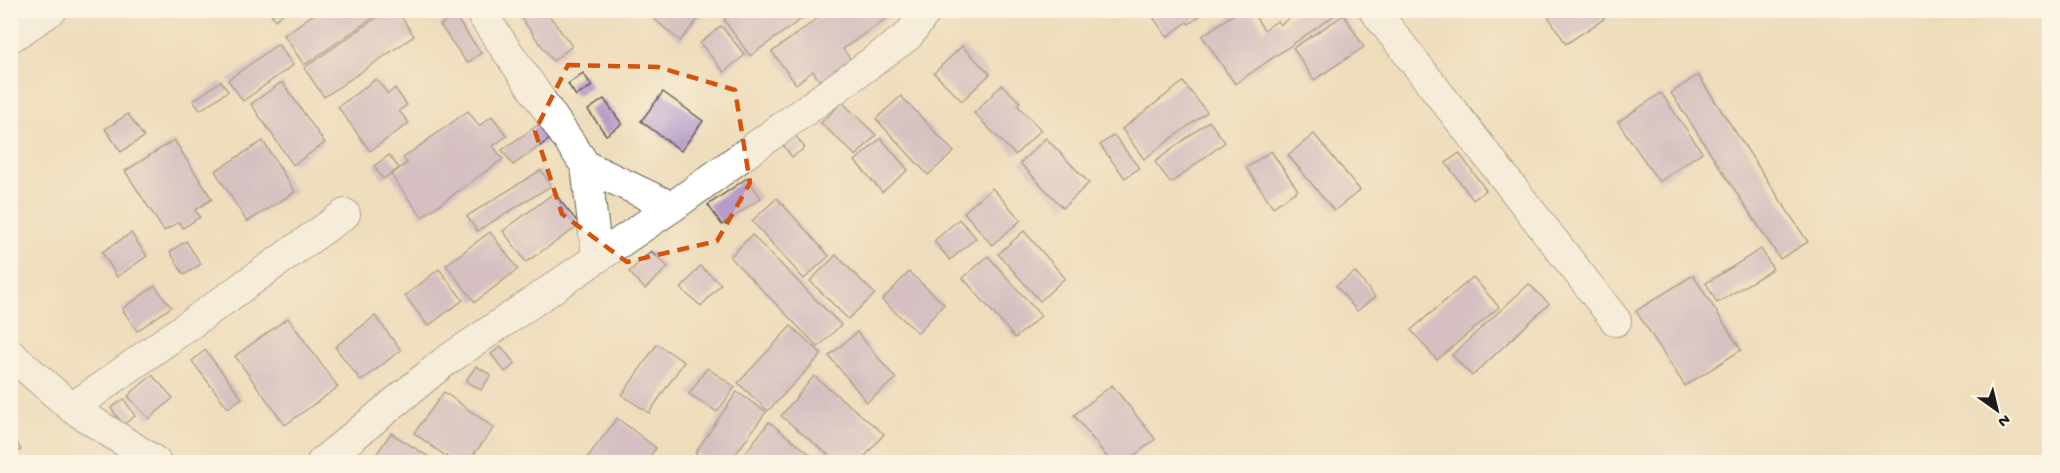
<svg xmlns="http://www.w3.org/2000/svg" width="2060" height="473" font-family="'Gochi Hand',sans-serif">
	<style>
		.building { fill: #b69cc9 }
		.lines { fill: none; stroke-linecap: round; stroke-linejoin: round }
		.minor-casing { stroke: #666054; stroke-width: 32 }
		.minor { stroke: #fff; stroke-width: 30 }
		.marked { fill: none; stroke: #d4530e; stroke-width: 4.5; stroke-dasharray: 12 8; stroke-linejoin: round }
	</style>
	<rect width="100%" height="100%" fill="#fcf5e5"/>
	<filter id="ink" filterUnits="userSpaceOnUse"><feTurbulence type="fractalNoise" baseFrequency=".0167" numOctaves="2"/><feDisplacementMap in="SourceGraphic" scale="12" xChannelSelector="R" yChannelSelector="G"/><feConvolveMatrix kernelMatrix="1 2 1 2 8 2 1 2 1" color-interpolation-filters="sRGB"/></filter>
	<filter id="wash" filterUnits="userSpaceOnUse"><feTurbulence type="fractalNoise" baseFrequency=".008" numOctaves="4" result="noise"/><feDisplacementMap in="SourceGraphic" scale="24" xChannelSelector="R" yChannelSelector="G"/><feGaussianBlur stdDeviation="1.35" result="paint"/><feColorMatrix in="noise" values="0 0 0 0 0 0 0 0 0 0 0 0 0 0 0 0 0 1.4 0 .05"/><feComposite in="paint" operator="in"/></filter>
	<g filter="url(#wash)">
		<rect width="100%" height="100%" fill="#edb"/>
		<g id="blocks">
			<g class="building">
				<polygon points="269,10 288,10 275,20"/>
				<polygon points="320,10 384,10 304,65 284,35"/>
				<polygon points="388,10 397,10 414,36 324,97 304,68"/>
				<polygon points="531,10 545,10 572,46 553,61 521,18"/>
				<polygon points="644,10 706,10 680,41"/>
				<polygon points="737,10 814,10 750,56 724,20"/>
				<polygon points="829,10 888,10 891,15 843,49 852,61 821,83 813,71 796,84 772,52"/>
				<polygon points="1148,10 1208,10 1189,24 1187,22 1167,37"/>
				<polygon points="1240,10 1251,10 1264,30 1277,21 1280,25 1300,10 1342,10 1235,84 1202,36"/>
				<polygon points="1544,10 1598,10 1604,19 1566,44"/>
				<polygon points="454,15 481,53 467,63 440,25"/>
				<polygon points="1344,15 1364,47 1314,80 1293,48"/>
				<polygon points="721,26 745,55 724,72 700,43"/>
				<polygon points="278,44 293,65 243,101 228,80"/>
				<polygon points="962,46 990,74 962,101 934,73"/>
				<polygon points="583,73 592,86 576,96 568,84"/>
				<polygon points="1698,75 1808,242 1780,259 1671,93"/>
				<polygon points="376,79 388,94 395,88 407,105 399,111 409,123 370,151 338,107"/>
				<polygon points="221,81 228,91 200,110 193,101"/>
				<polygon points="282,82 325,143 293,165 251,104"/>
				<polygon points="1183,82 1207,112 1144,159 1122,129"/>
				<polygon points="1002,85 1020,102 1017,105 1041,130 1015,155 974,113"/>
				<polygon points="663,92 703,121 681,151 641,121"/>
				<polygon points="1661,93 1702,152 1659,182 1618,122"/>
				<polygon points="901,96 954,152 928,175 876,119"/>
				<polygon points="604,99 622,124 606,135 588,110"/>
				<polygon points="842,102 876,135 856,156 821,123"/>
				<polygon points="468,111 479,126 492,116 507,136 493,146 503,159 422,217 391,175 407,163 403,158"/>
				<polygon points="128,114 144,137 121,152 105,129"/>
				<polygon points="1209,121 1225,142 1171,183 1155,162"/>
				<polygon points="541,123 551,138 513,165 502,150"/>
				<polygon points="1314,134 1360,190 1334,211 1288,155"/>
				<polygon points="795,135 805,148 792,157 783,145"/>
				<polygon points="1114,135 1139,168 1125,178 1100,145"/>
				<polygon points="881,138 908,170 882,192 855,161"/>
				<polygon points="1046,138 1089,183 1063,208 1020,163"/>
				<polygon points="174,140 212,199 195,210 200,217 183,228 179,222 164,231 125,171"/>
				<polygon points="263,141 295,192 247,222 215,171"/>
				<polygon points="1271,151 1298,190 1273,207 1246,168"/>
				<polygon points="1459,153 1486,190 1473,200 1446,163"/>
				<polygon points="389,155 399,168 383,179 374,166"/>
				<polygon points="541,170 551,186 477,231 467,216"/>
				<polygon points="747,178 761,198 722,225 708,205"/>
				<polygon points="992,188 1021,220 992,245 964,212"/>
				<polygon points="554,193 580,225 526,262 503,231"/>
				<polygon points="777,198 829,256 804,279 752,221"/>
				<polygon points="959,219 976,238 950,260 934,241"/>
				<polygon points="1024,231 1065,278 1040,301 998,254"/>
				<polygon points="490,232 518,269 475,302 446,265"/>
				<polygon points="131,233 147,256 117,277 102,252"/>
				<polygon points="752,235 841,325 818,347 730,257"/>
				<polygon points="186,241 201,264 184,275 170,252"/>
				<polygon points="1761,249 1773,269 1717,303 1706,283"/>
				<polygon points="651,251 668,267 645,289 629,272"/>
				<polygon points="836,255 875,294 848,319 810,281"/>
				<polygon points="988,256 1041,316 1015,338 963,278"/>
				<polygon points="700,266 721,284 701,306 681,289"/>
				<polygon points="439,269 463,300 428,326 405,296"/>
				<polygon points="909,272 944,304 918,333 882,300"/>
				<polygon points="1355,272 1375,297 1357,311 1336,286"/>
				<polygon points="1693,275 1741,350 1685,386 1636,311"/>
				<polygon points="1473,277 1499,307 1437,360 1411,330"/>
				<polygon points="1529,284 1549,304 1472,376 1452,355"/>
				<polygon points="155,286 171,307 137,331 122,309"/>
				<polygon points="375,316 401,350 361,381 335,347"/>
				<polygon points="288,318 338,387 285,425 235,356"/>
				<polygon points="791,326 822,354 768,411 738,383"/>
				<polygon points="857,332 896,379 867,402 829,356"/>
				<polygon points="657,344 684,362 649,413 622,395"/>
				<polygon points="501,346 515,364 505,372 491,354"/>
				<polygon points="205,350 242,398 228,408 192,361"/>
				<polygon points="476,366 491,375 481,390 466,381"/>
				<polygon points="707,368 735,387 717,412 689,394"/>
				<polygon points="152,375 173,398 149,419 128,396"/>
				<polygon points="814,376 884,434 860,462 837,462 781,416"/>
				<polygon points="1112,385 1155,439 1126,462 1111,462 1074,415"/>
				<polygon points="444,392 494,428 468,462 454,462 414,433"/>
				<polygon points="737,392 766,412 730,462 709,462 695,453"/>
				<polygon points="124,399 135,416 123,425 111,408"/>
				<polygon points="617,418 656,448 646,462 584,462"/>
				<polygon points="769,422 820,462 757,462 745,453"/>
				<polygon points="10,431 21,450 10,456"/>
				<polygon points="391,433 437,462 371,462"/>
			</g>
		</g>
	</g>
	<g filter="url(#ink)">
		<use href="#blocks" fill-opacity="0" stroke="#666054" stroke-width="1.5"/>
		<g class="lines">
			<defs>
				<g id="minor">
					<polyline points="479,10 586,166 672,207"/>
					<polyline points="1374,10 1616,321"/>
					<polyline points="10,38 52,10"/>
					<polyline points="586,166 597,257"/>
					<polyline points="10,354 72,408 156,462"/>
					<polyline points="72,408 345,214"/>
					<polyline points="322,462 443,363 672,207 908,36 927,10"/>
				</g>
			</defs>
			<use href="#minor" class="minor-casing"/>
			<use href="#minor" class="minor"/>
		</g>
	</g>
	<path d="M0 0H2060V473H0ZM568 65 658 67 735 90 750 183 717 241 627 262 562 214 535 131Z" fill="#edb" fill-opacity=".55" fill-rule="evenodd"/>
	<path class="marked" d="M568 65 658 67 735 90 750 183 717 241 627 262 562 214 535 131Z"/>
	<rect width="2060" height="473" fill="none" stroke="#fcf5e5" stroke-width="36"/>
	<g transform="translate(1997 410) rotate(146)" stroke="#fcf5e5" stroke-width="4.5" paint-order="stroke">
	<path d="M0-4.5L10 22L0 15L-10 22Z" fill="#1c1c1c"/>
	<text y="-9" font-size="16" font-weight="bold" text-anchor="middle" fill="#1c1c1c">N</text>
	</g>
</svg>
